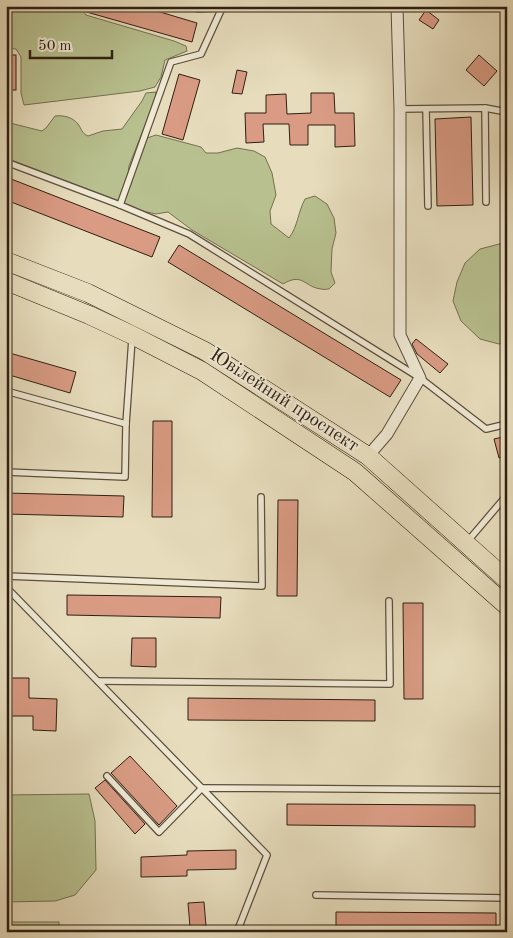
<svg xmlns="http://www.w3.org/2000/svg" width="513" height="938" font-family="'Old Standard TT',serif">
	<style>
		.green { fill: #b8c08f; stroke: #747050 }
		.building { fill: #d99b84; stroke: #2f1f12 }
		.lines { fill: none; stroke-linecap: round; stroke-linejoin: round }
		.service-casing { stroke: #5d4e3d; stroke-width: 8 }
		.minor-casing { stroke: #5d4e3d; stroke-width: 13 }
		.primary-casing { stroke: #2f1f12; stroke-width: 19 }
		.service { stroke: #efe9d4; stroke-width: 5.5 }
		.minor { stroke: #efe9d4; stroke-width: 11 }
		.primary { stroke: #e7ddbd; stroke-width: 18 }
		.labels { text-anchor: middle; dominant-baseline: central; stroke-width: 4; stroke-linejoin: round; paint-order: stroke }
		.street-label { font-size: 19px; fill: #2f1f12; stroke: #efe9d4 }
	</style>
	<rect width="100%" height="100%" fill="#e7ddbd"/>
	<filter id="stains"><feTurbulence type="fractalNoise" baseFrequency=".004" numOctaves="4"/><feColorMatrix values="0 0 0 0 .2 0 0 0 0 .09 0 0 0 0 .02 0 0 0 .5 -.17"/></filter>
	<radialGradient id="worn" r=".72"><stop offset=".6" stop-color="#630" stop-opacity="0"/><stop offset="1" stop-color="#630" stop-opacity=".3"/></radialGradient>
	<g class="green">
		<polygon points="6,6 76,6 80,7 86,15 174,41 186,46 187,51 165,60 161,77 155,87 140,91 24,105 21,93 21,57 16,49 6,48"/>
		<path d="M156 92 155 100 129 166 128 175 119 201 6 158V122L42 131 46 128 55 116C64 115 72 117 78 124 82 129 81 133 88 136L103 131 122 129 142 101 146 93Z"/>
		<path d="M156 135 201 147 206 153H218L237 148 254 151 265 157 272 173 276 195 270 211 271 224 289 238C298 226 298 212 305 199L315 196 327 204 334 218 336 233 332 249 331 272 335 283 329 289C327 289 324 290 321 289 304 287 303 272 283 284L192 230 168 212 156 214 143 211 124 203 147 138Z"/>
		<polygon points="507,242 507,342 499,344 480,339 461,321 453,301 457,282 465,263 480,249"/>
		<polygon points="89,794 95,821 96,870 75,895 55,901 6,902 6,795"/>
		<rect x="9" y="922" width="50" height="10"/>
	</g>
	<g class="building">
		<polygon points="76,6 140,6 197,23 192,42 76,9"/>
		<polygon points="426,10 439,20 433,29 419,20"/>
		<rect x="6" y="55" width="10" height="35"/>
		<polygon points="479,55 497,71 484,86 466,70"/>
		<polygon points="237,70 247,72 242,94 232,93"/>
		<polygon points="179,74 200,80 183,140 162,134"/>
		<polygon points="311,93 334,93 335,113 354,113 355,146 335,147 335,125 308,125 308,145 290,145 289,124 263,124 264,142 246,143 245,113 266,113 266,95 286,94 287,114 311,113"/>
		<polygon points="471,117 473,205 437,206 435,119"/>
		<polygon points="6,177 160,237 152,257 6,200"/>
		<polygon points="179,245 401,380 390,397 168,262"/>
		<polygon points="416,339 448,364 440,373 417,354 412,344"/>
		<polygon points="6,352 76,372 70,393 6,374"/>
		<polygon points="153,421 172,421 172,517 152,517"/>
		<polygon points="507,436 507,456 499,458 494,439"/>
		<polygon points="6,493 124,496 123,517 6,514"/>
		<polygon points="278,500 298,500 297,596 277,596"/>
		<polygon points="67,595 221,597 220,618 67,615"/>
		<polygon points="403,603 423,603 423,699 404,699"/>
		<polygon points="132,638 156,638 156,667 131,666"/>
		<polygon points="9,678 29,678 29,698 57,699 56,731 33,730 33,716 6,716 6,699 9,699"/>
		<polygon points="188,698 375,700 375,721 188,720"/>
		<polygon points="130,756 177,806 159,825 111,773"/>
		<polygon points="105,780 145,824 135,834 95,788"/>
		<polygon points="287,804 475,805 475,827 287,825"/>
		<polygon points="236,850 236,869 187,870 187,876 141,877 141,857 187,855 187,851"/>
		<polygon points="204,902 206,926 190,927 188,903"/>
		<polygon points="336,912 496,913 496,932 336,932"/>
	</g>
	<g class="lines">
		<defs>
			<g id="service">
				<polyline points="188,6 198,9 243,6"/>
				<polyline points="485,108 486,202"/>
				<polyline points="400,109 485,108 507,112"/>
				<polyline points="426,109 428,206"/>
				<polyline points="6,162 120,205 189,234 420,378 486,429 507,424"/>
				<polyline points="120,205 171,62 201,54 222,8"/>
				<polyline points="6,391 126,424 132,339"/>
				<polyline points="6,472 125,477 126,424"/>
				<polyline points="467,542 507,495"/>
				<polyline points="6,576 262,586 261,497"/>
				<polyline points="6,587 267,855 237,932"/>
				<polyline points="98,681 390,684 389,601"/>
				<polyline points="107,776 159,832 202,788 507,790"/>
				<polyline points="316,895 507,898"/>
			</g>
			<polyline id="minor" points="368,456 387,434 420,378 400,335 400,109 397,6"/>
			<g id="primary">
				<polyline points="6,261 88,293 205,351 368,456 507,580"/>
				<polyline points="6,281 89,315 132,335 202,371 355,472 507,606"/>
			</g>
		</defs>
		<use href="#service" class="service-casing"/>
		<use href="#minor" class="minor-casing"/>
		<use href="#primary" class="primary-casing"/>
		<use href="#service" class="service"/>
		<use href="#minor" class="minor"/>
		<use href="#primary" class="primary"/>
	</g>
	<g class="labels">
		<g class="street-label">
			<text transform="translate(284 401) rotate(33)">Ювілейний проспект</text>
		</g>
	</g>
	<rect width="513" height="938" fill="none" stroke="#e7ddbd" stroke-width="25"/>
	<rect x="8" y="8" width="498" height="923" fill="none" stroke="#2f1f12" stroke-width="2.5"/>
	<rect x="12" y="12" width="488" height="913" fill="none" stroke="#2f1f12"/>
	<path d="M30 50v8h82v-8" fill="none" stroke="#2f1f12" stroke-width="2.5"/>
	<text x="38" y="50" font-size="15" fill="#2f1f12" stroke="#efe9d4" stroke-width="4" paint-order="stroke">50 m</text>
	<rect width="100%" height="100%" filter="url(#stains)"/>
	<rect width="100%" height="100%" fill="url(#worn)"/>
</svg>
